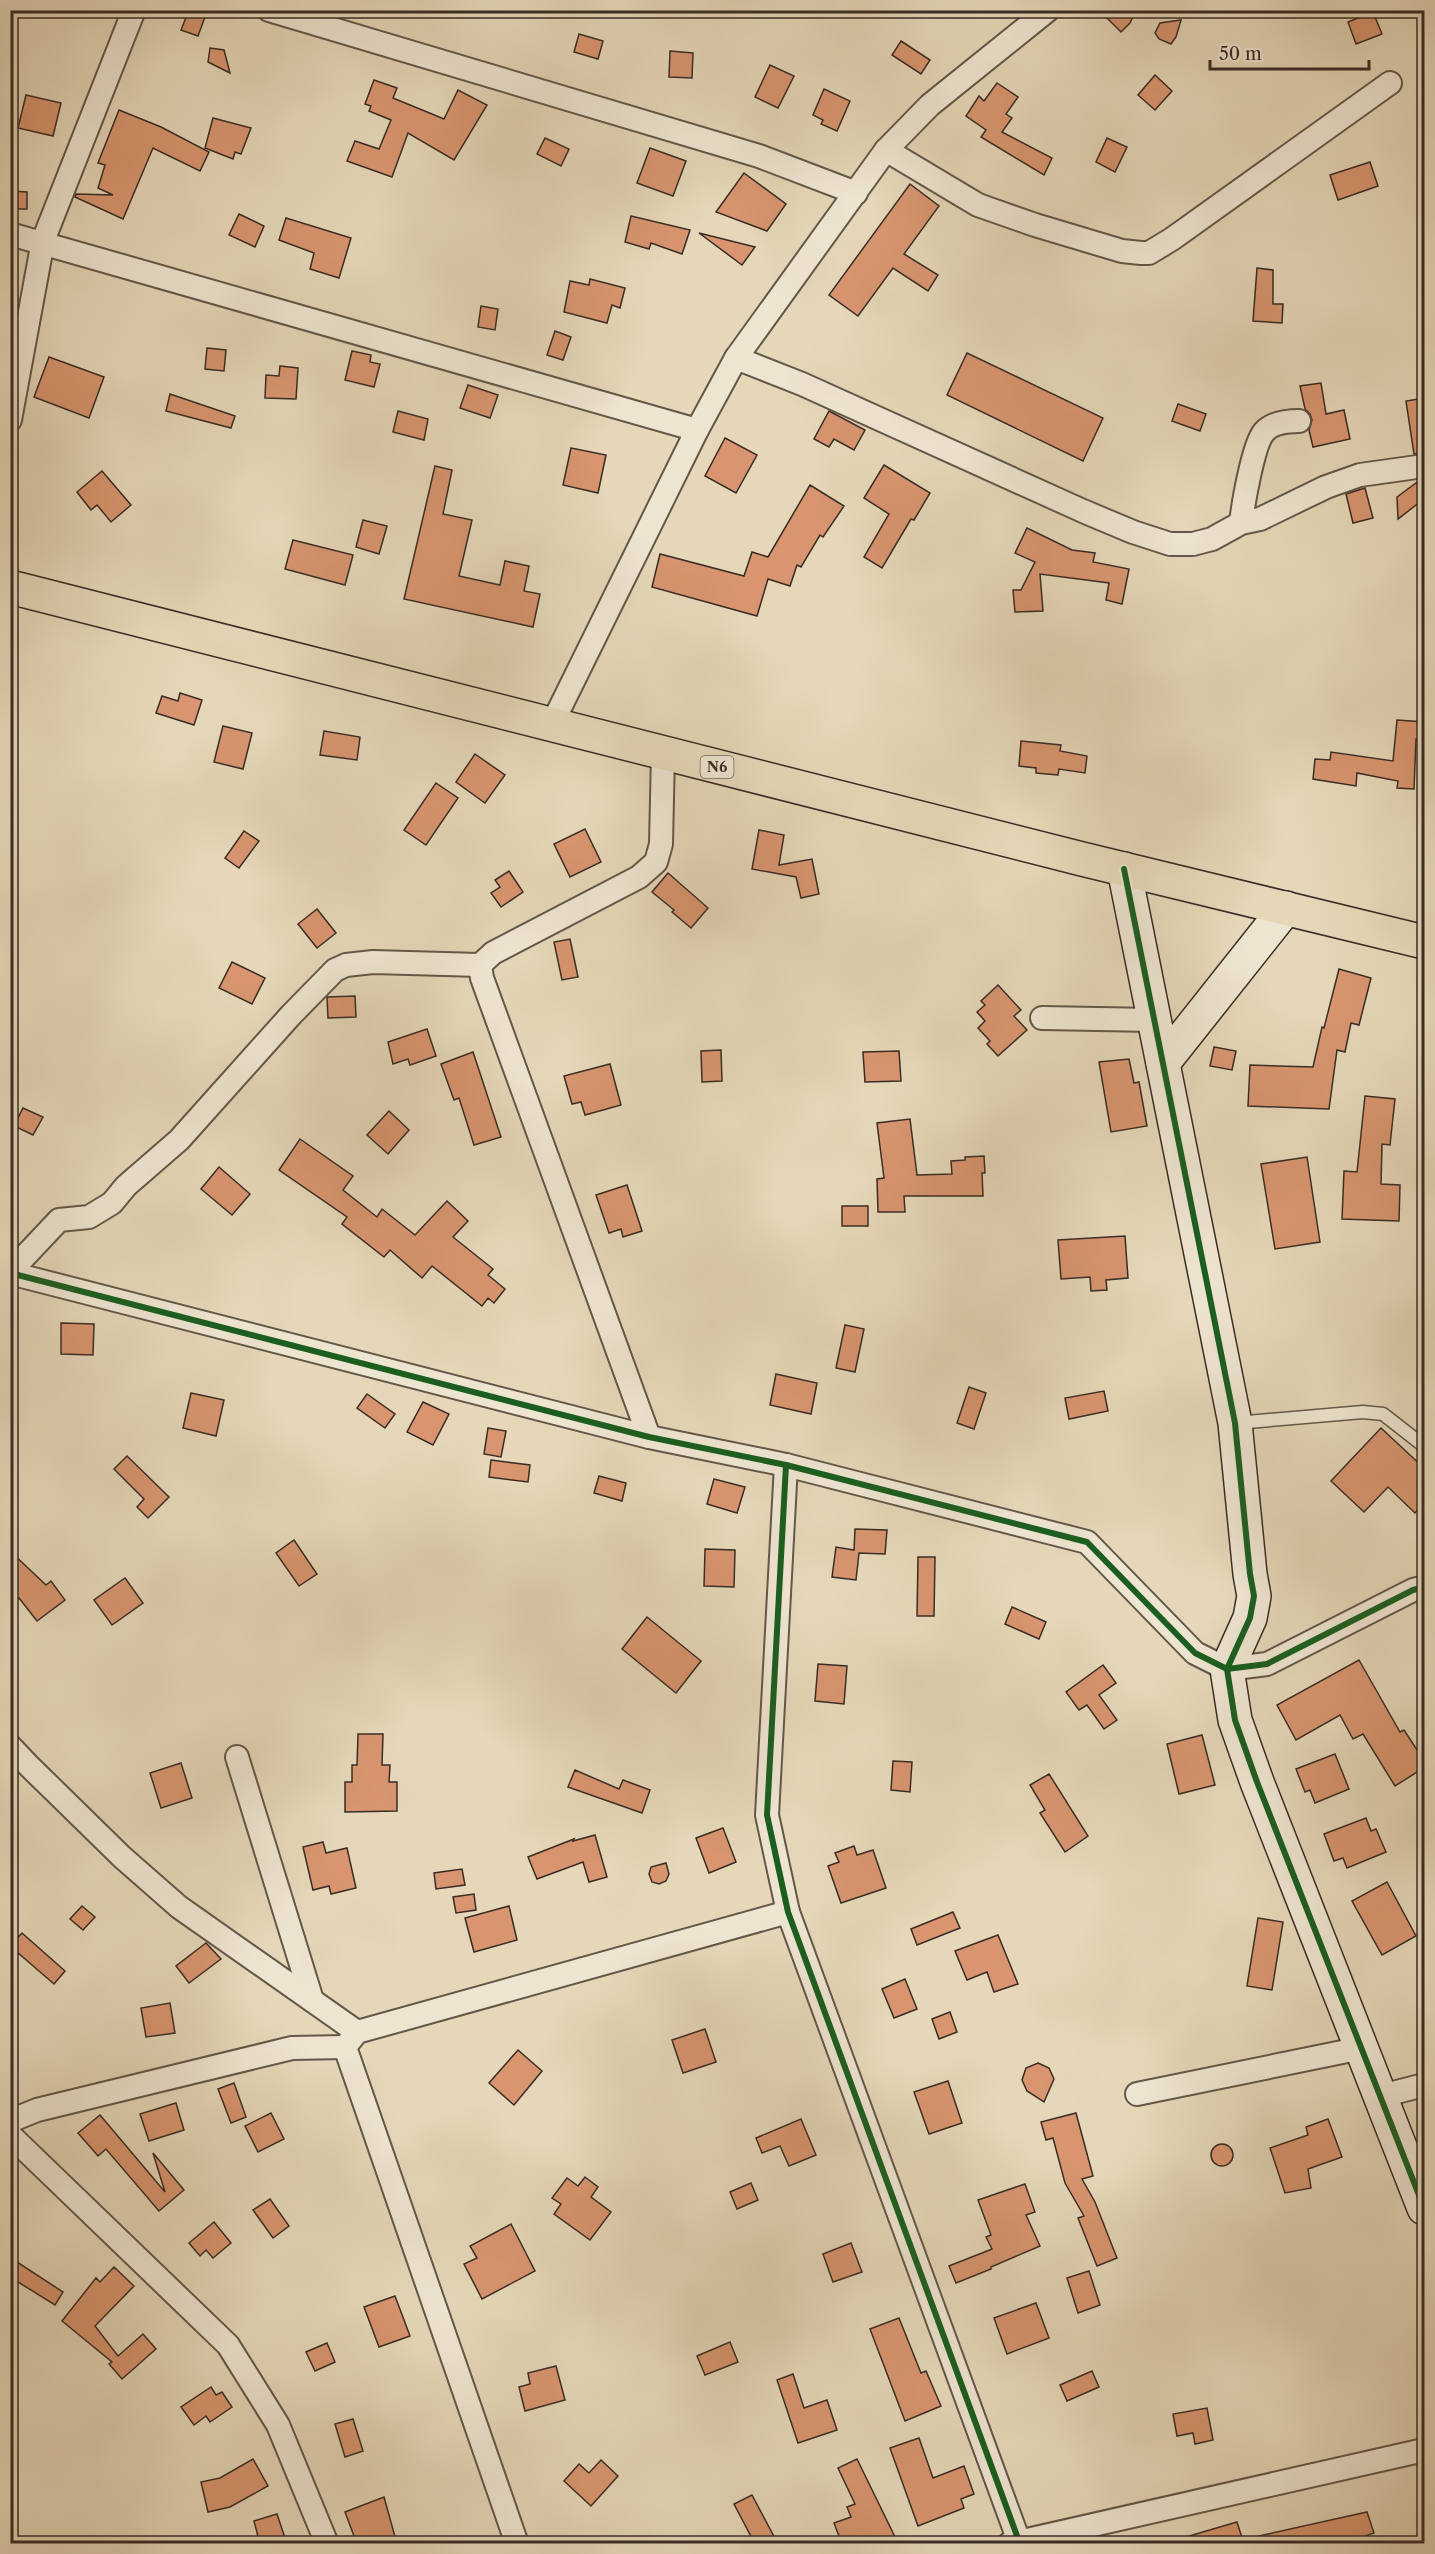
<svg xmlns="http://www.w3.org/2000/svg" width="1435" height="2554" font-family="'Libre Caslon Text',serif">
	<style>
		.building { fill: #d8956f; stroke: #392c26; stroke-width: 1.5 }
		.lines { fill: none; stroke-linecap: round; stroke-linejoin: round }
		.lane-casing { stroke: #64574a; stroke-width: 15 }
		.street-casing { stroke: #64574a; stroke-width: 26 }
		.secondary-casing { stroke: #392c26; stroke-width: 36 }
		.highway-casing { stroke: #392c26; stroke-width: 36 }
		.lane { stroke: #eee5d1; stroke-width: 12 }
		.street { stroke: #eee5d1; stroke-width: 22 }
		.secondary { stroke: #eee5d1; stroke-width: 33 }
		.highway { stroke: #e5d7b8; stroke-width: 33 }
		.cycleway-casing { stroke: #eee5d1; stroke-width: 10 }
		.cycleway { stroke: #1b5e20; stroke-width: 6 }
		.labels { text-anchor: middle; dominant-baseline: central; stroke-width: 4.5; stroke-linejoin: round; paint-order: stroke }
		.shield { fill: #eee5d1; stroke: #6f6459; stroke-width: 1.5 }
		.shield-label { font-size: 14px; font-weight: bold; fill: #392c26 }
	</style>
	<rect width="100%" height="100%" fill="#e5d7b8"/>
	<filter id="stains"><feTurbulence type="fractalNoise" baseFrequency=".00333" numOctaves="4"/><feColorMatrix values="0 0 0 0 .2 0 0 0 0 .09 0 0 0 0 .02 0 0 0 .5 -.17"/></filter>
	<radialGradient id="worn" r=".72"><stop offset=".6" stop-color="#630" stop-opacity="0"/><stop offset="1" stop-color="#630" stop-opacity=".3"/></radialGradient>
	<g class="building">
		<polygon points="189,10 206,14 198,36 181,30"/>
		<polygon points="1099,10 1136,10 1130,23 1121,32"/>
		<polygon points="1373,12 1382,34 1356,44 1348,22"/>
		<polygon points="1181,20 1176,37 1171,44 1159,39 1155,33 1160,23"/>
		<polygon points="579,34 603,41 598,59 574,52"/>
		<polygon points="901,41 930,60 921,74 892,55"/>
		<polygon points="210,48 224,50 230,73 208,62"/>
		<polygon points="670,51 693,53 692,78 669,77"/>
		<polygon points="770,65 794,76 778,108 755,97"/>
		<polygon points="1155,75 1172,91 1155,110 1138,95"/>
		<polygon points="374,80 397,88 393,98 444,119 458,90 487,105 454,160 408,133 392,177 347,161 355,141 379,149 391,120 369,111 371,106 365,104"/>
		<polygon points="997,83 1018,97 1006,114 1012,118 1002,132 1052,158 1044,175 981,137 986,130 966,116 979,96 984,101"/>
		<polygon points="824,89 850,101 837,131 821,124 823,120 813,115"/>
		<polygon points="26,95 61,103 53,136 18,128"/>
		<polygon points="119,110 161,127 209,152 200,171 153,148 123,219 75,197 76,194 113,195 98,188 105,165 98,163"/>
		<polygon points="213,118 251,128 241,154 235,152 233,159 205,148"/>
		<polygon points="545,138 569,149 561,166 537,154"/>
		<polygon points="1107,138 1127,147 1115,172 1096,162"/>
		<polygon points="650,148 686,161 673,196 637,183"/>
		<polygon points="1370,162 1378,186 1338,200 1330,175"/>
		<polygon points="744,173 786,204 767,231 716,212"/>
		<polygon points="910,184 939,206 904,254 938,275 928,291 893,268 858,316 829,295"/>
		<polygon points="10,191 27,192 27,209 10,209"/>
		<polygon points="239,214 264,226 255,247 229,235"/>
		<polygon points="631,216 690,230 682,254 651,243 649,249 625,242"/>
		<polygon points="286,218 351,238 339,278 310,269 314,253 279,240"/>
		<polygon points="699,233 755,247 742,265"/>
		<polygon points="1257,268 1273,270 1273,304 1283,304 1282,323 1253,321"/>
		<polygon points="590,279 625,288 620,308 612,305 607,323 564,312 570,281 589,285"/>
		<polygon points="481,306 498,309 495,330 478,327"/>
		<polygon points="555,331 571,337 563,360 547,355"/>
		<polygon points="207,348 226,350 224,371 205,369"/>
		<polygon points="352,351 371,355 370,362 380,364 374,387 345,380"/>
		<polygon points="967,353 1103,418 1083,461 947,395"/>
		<polygon points="49,357 104,377 89,418 34,397"/>
		<polygon points="280,366 298,368 296,399 265,398 266,375 279,376"/>
		<polygon points="1321,383 1326,414 1344,410 1350,439 1313,447 1309,430 1312,420 1310,414 1305,409 1300,386"/>
		<polygon points="468,385 498,395 490,418 460,408"/>
		<polygon points="170,394 235,416 231,428 166,411"/>
		<polygon points="1425,398 1425,453 1414,454 1406,401"/>
		<polygon points="1178,404 1206,414 1200,431 1172,421"/>
		<polygon points="398,411 428,419 424,440 393,432"/>
		<polygon points="829,411 865,430 854,450 834,439 829,447 814,439"/>
		<polygon points="725,438 757,455 736,493 705,476"/>
		<polygon points="571,448 606,455 598,493 563,485"/>
		<polygon points="884,465 930,493 914,520 911,519 882,568 864,557 889,514 864,498"/>
		<polygon points="435,466 452,470 443,514 472,520 459,576 500,585 505,561 529,566 524,591 540,594 533,627 404,599"/>
		<polygon points="102,471 131,505 111,522 97,505 91,510 77,492"/>
		<polygon points="1420,480 1425,480 1425,498 1398,519 1397,497"/>
		<polygon points="810,485 844,506 823,537 820,535 801,567 797,565 790,586 768,579 757,616 652,587 660,554 744,576 752,552 768,557"/>
		<polygon points="1365,488 1373,518 1353,523 1346,494"/>
		<polygon points="363,520 387,526 379,554 356,547"/>
		<polygon points="1027,528 1072,550 1095,553 1093,562 1129,569 1122,604 1106,600 1109,583 1040,574 1043,611 1015,612 1013,590 1021,590 1035,562 1015,553"/>
		<polygon points="293,540 353,555 345,585 285,569"/>
		<polygon points="180,693 202,700 194,725 156,713 162,696 178,701"/>
		<polygon points="1397,720 1425,722 1425,740 1416,739 1414,789 1397,788 1398,781 1357,773 1356,786 1313,779 1315,759 1330,760 1331,752 1393,761"/>
		<polygon points="223,726 252,733 243,769 214,762"/>
		<polygon points="324,731 360,737 357,760 320,755"/>
		<polygon points="1021,741 1061,745 1060,751 1087,756 1085,773 1059,769 1058,775 1036,773 1036,768 1019,766"/>
		<polygon points="475,754 505,775 485,803 456,782"/>
		<polygon points="436,783 458,798 426,845 404,830"/>
		<polygon points="585,829 601,862 570,877 554,844"/>
		<polygon points="759,830 784,835 779,865 812,859 819,894 801,898 796,877 752,869"/>
		<polygon points="244,831 259,841 239,868 225,858"/>
		<polygon points="509,871 523,892 501,907 491,893 500,887 495,880"/>
		<polygon points="668,873 708,908 691,928 672,912 674,910 652,892"/>
		<polygon points="317,909 336,933 317,948 298,924"/>
		<polygon points="570,939 578,977 562,980 554,942"/>
		<polygon points="232,962 265,978 252,1004 219,988"/>
		<polygon points="1339,969 1371,978 1359,1025 1351,1023 1345,1052 1337,1050 1329,1109 1248,1106 1250,1065 1313,1067 1322,1027 1324,1028"/>
		<polygon points="998,985 1021,1010 1014,1016 1027,1030 998,1056 987,1044 990,1041 978,1028 985,1021 977,1012 985,1005 981,1001"/>
		<polygon points="355,996 356,1017 328,1018 327,997"/>
		<polygon points="427,1029 436,1056 410,1065 408,1059 393,1064 388,1042"/>
		<polygon points="1214,1047 1236,1051 1232,1070 1210,1066"/>
		<polygon points="721,1050 722,1081 702,1082 701,1051"/>
		<polygon points="899,1051 901,1081 865,1082 863,1052"/>
		<polygon points="473,1052 501,1137 474,1145 459,1098 454,1100 441,1064"/>
		<polygon points="1129,1059 1134,1083 1139,1082 1147,1126 1111,1132 1099,1062"/>
		<polygon points="610,1064 621,1105 585,1115 581,1102 572,1104 564,1076"/>
		<polygon points="1365,1096 1395,1099 1390,1145 1382,1144 1381,1184 1400,1185 1399,1221 1342,1219 1344,1171 1357,1172"/>
		<polygon points="23,1108 43,1117 33,1135 14,1126"/>
		<polygon points="389,1111 409,1130 388,1154 367,1135"/>
		<polygon points="910,1119 917,1175 952,1174 951,1161 965,1160 965,1157 984,1156 985,1173 982,1173 983,1196 904,1196 905,1212 878,1212 877,1179 884,1178 877,1123"/>
		<polygon points="300,1139 353,1176 343,1190 377,1217 382,1209 415,1235 447,1201 468,1221 453,1237 493,1269 488,1275 505,1289 494,1303 488,1298 482,1306 432,1266 422,1278 390,1250 384,1257 342,1224 347,1217 279,1170"/>
		<polygon points="1307,1157 1320,1242 1275,1249 1261,1164"/>
		<polygon points="219,1167 250,1194 232,1215 201,1189"/>
		<polygon points="627,1185 642,1231 623,1237 621,1229 609,1233 596,1195"/>
		<rect x="842" y="1206" width="26" height="20"/>
		<polygon points="1125,1236 1128,1278 1106,1280 1107,1290 1091,1291 1090,1277 1061,1279 1058,1240"/>
		<polygon points="61,1323 94,1324 93,1355 61,1354"/>
		<polygon points="845,1325 864,1329 855,1372 836,1368"/>
		<polygon points="776,1374 817,1383 811,1414 770,1405"/>
		<polygon points="969,1387 986,1393 974,1429 957,1423"/>
		<polygon points="1104,1391 1108,1411 1069,1419 1065,1398"/>
		<polygon points="191,1393 224,1400 216,1436 183,1428"/>
		<polygon points="367,1394 395,1414 385,1428 357,1408"/>
		<polygon points="423,1402 449,1414 433,1445 407,1432"/>
		<polygon points="488,1428 506,1431 501,1457 484,1454"/>
		<polygon points="1381,1428 1425,1469 1425,1502 1415,1513 1388,1487 1364,1512 1331,1481"/>
		<polygon points="127,1456 169,1497 148,1518 137,1507 144,1499 114,1469"/>
		<polygon points="491,1460 530,1465 528,1482 489,1477"/>
		<polygon points="599,1476 626,1483 622,1501 594,1493"/>
		<polygon points="714,1479 745,1487 737,1513 707,1504"/>
		<polygon points="855,1529 887,1530 885,1554 859,1553 856,1580 832,1577 836,1547 854,1550"/>
		<polygon points="294,1540 317,1574 299,1586 276,1553"/>
		<polygon points="705,1549 735,1550 734,1587 704,1586"/>
		<polygon points="10,1551 46,1585 51,1581 65,1600 37,1621 19,1598 10,1607"/>
		<polygon points="918,1557 935,1557 934,1616 917,1616"/>
		<polygon points="125,1578 143,1603 112,1625 94,1600"/>
		<polygon points="1012,1607 1046,1622 1039,1639 1005,1624"/>
		<polygon points="647,1617 701,1661 676,1693 622,1649"/>
		<polygon points="1359,1660 1400,1732 1404,1730 1425,1762 1425,1767 1395,1786 1363,1734 1353,1739 1340,1715 1296,1740 1277,1705"/>
		<polygon points="818,1664 847,1666 844,1704 815,1701"/>
		<polygon points="1103,1665 1116,1683 1099,1695 1117,1720 1104,1729 1087,1705 1079,1710 1066,1692"/>
		<polygon points="358,1734 383,1734 382,1765 390,1765 389,1782 397,1782 397,1811 345,1812 345,1782 352,1782 352,1765 357,1765"/>
		<polygon points="1202,1735 1215,1785 1179,1794 1167,1744"/>
		<polygon points="1335,1754 1349,1789 1315,1803 1310,1790 1305,1792 1296,1769"/>
		<polygon points="893,1761 912,1762 910,1792 891,1790"/>
		<polygon points="181,1763 192,1798 161,1808 150,1773"/>
		<polygon points="575,1770 619,1789 623,1780 650,1790 642,1813 568,1787"/>
		<polygon points="1049,1774 1088,1836 1065,1852 1040,1813 1045,1810 1030,1785"/>
		<polygon points="1366,1818 1371,1831 1376,1829 1386,1852 1347,1868 1343,1858 1334,1861 1324,1834"/>
		<polygon points="723,1828 736,1862 709,1873 696,1838"/>
		<polygon points="595,1835 607,1877 589,1882 583,1862 537,1879 528,1857 574,1839 573,1841"/>
		<polygon points="323,1842 326,1853 347,1848 356,1888 331,1894 329,1886 313,1890 303,1847"/>
		<polygon points="854,1846 857,1855 873,1850 886,1888 841,1903 828,1866 839,1862 835,1853"/>
		<polygon points="666,1863 669,1874 666,1881 659,1884 652,1882 649,1874 651,1867"/>
		<polygon points="462,1869 465,1885 436,1889 434,1873"/>
		<polygon points="1387,1882 1416,1936 1382,1955 1352,1901"/>
		<polygon points="474,1894 476,1910 456,1913 453,1897"/>
		<polygon points="82,1906 95,1917 83,1930 70,1919"/>
		<polygon points="509,1906 517,1940 474,1952 465,1918"/>
		<polygon points="953,1912 960,1928 917,1945 911,1929"/>
		<polygon points="1258,1918 1283,1922 1272,1990 1247,1986"/>
		<polygon points="22,1933 65,1971 54,1984 10,1946"/>
		<polygon points="998,1935 1018,1984 994,1992 987,1972 967,1980 955,1951"/>
		<polygon points="206,1943 221,1959 189,1983 176,1966"/>
		<polygon points="905,1979 917,2009 894,2018 882,1989"/>
		<polygon points="170,2003 175,2033 146,2037 141,2008"/>
		<polygon points="950,2012 957,2032 939,2039 932,2019"/>
		<polygon points="705,2029 716,2062 683,2073 672,2040"/>
		<polygon points="518,2050 542,2071 514,2105 489,2083"/>
		<polygon points="1038,2063 1049,2068 1054,2079 1044,2102 1027,2091 1022,2080 1026,2068"/>
		<polygon points="948,2081 962,2123 929,2134 914,2092"/>
		<polygon points="234,2083 246,2117 231,2123 218,2089"/>
		<polygon points="176,2103 184,2130 149,2141 140,2114"/>
		<polygon points="271,2113 284,2139 258,2152 245,2126"/>
		<polygon points="1076,2113 1093,2176 1082,2179 1095,2202 1117,2258 1097,2266 1078,2218 1084,2216 1065,2183 1053,2138 1046,2140 1041,2122"/>
		<polygon points="100,2115 165,2192 153,2153 184,2190 159,2211 106,2149 98,2156 78,2133"/>
		<polygon points="801,2119 816,2155 789,2166 780,2146 762,2153 756,2138"/>
		<polygon points="1328,2119 1342,2157 1308,2169 1311,2188 1285,2193 1270,2148 1308,2135 1306,2127"/>
		<circle cx="1222" cy="2155" r="11"/>
		<polygon points="585,2177 598,2187 591,2197 611,2212 590,2240 554,2214 561,2204 552,2198 567,2178 578,2186"/>
		<polygon points="751,2183 758,2200 737,2209 730,2192"/>
		<polygon points="1025,2184 1035,2212 1026,2215 1040,2246 991,2267 991,2269 956,2283 949,2266 992,2249 986,2237 991,2235 978,2200"/>
		<polygon points="270,2199 289,2226 273,2238 253,2210"/>
		<polygon points="214,2222 231,2243 213,2258 206,2250 200,2256 189,2243"/>
		<polygon points="511,2224 535,2271 482,2299 464,2264 477,2258 470,2246"/>
		<polygon points="851,2243 862,2272 833,2282 823,2254"/>
		<polygon points="17,2262 63,2292 55,2305 10,2277 10,2272"/>
		<polygon points="114,2267 134,2286 95,2326 118,2356 143,2334 156,2349 122,2379 109,2364 112,2362 62,2321 96,2278 100,2282"/>
		<polygon points="1089,2271 1100,2305 1078,2313 1067,2278"/>
		<polygon points="395,2296 410,2336 379,2347 364,2307"/>
		<polygon points="1036,2303 1049,2338 1007,2354 994,2318"/>
		<polygon points="899,2318 921,2373 926,2371 941,2406 905,2421 870,2329"/>
		<polygon points="730,2342 738,2362 705,2375 697,2356"/>
		<polygon points="327,2343 335,2362 315,2371 306,2352"/>
		<polygon points="556,2366 565,2400 525,2411 519,2387 530,2384 528,2373"/>
		<polygon points="1092,2371 1099,2387 1067,2401 1060,2385"/>
		<polygon points="793,2374 804,2408 827,2400 837,2430 798,2443 777,2380"/>
		<polygon points="211,2387 216,2395 222,2392 232,2407 210,2422 206,2416 194,2425 181,2407"/>
		<polygon points="1207,2408 1213,2440 1195,2444 1193,2433 1177,2436 1173,2414"/>
		<polygon points="353,2419 363,2451 345,2457 335,2424"/>
		<polygon points="919,2438 933,2478 964,2466 974,2494 961,2499 964,2508 918,2526 890,2448"/>
		<polygon points="253,2459 268,2486 230,2507 208,2512 201,2482 220,2478"/>
		<polygon points="857,2459 895,2537 880,2544 842,2544 834,2523 851,2517 847,2507 855,2504 838,2468"/>
		<polygon points="601,2460 618,2476 591,2506 564,2481 579,2464 589,2473"/>
		<polygon points="752,2495 778,2544 755,2544 734,2504"/>
		<polygon points="384,2497 397,2544 357,2544 345,2512"/>
		<polygon points="1367,2512 1374,2533 1341,2544 1260,2544 1259,2536"/>
		<polygon points="277,2514 285,2538 260,2544 254,2521"/>
		<polygon points="1237,2522 1244,2544 1180,2544 1179,2539"/>
	</g>
	<g class="lines">
		<defs>
			<polyline id="lane" points="1236,1423 1363,1412 1383,1414 1424,1446"/>
			<g id="street">
				<polyline points="269,10 759,156 856,193"/>
				<polyline points="886,150 978,205 1035,225 1122,251 1141,253 1149,253 1172,239 1390,83"/>
				<polyline points="10,234 697,430"/>
				<polyline points="736,358 802,384 1083,511 1133,532 1170,544 1193,544 1212,539 1241,523 1260,519 1326,487 1360,475 1424,466"/>
				<polyline points="10,420 43,241 134,10"/>
				<path d="M1241 523C1243 505 1253 445 1264 432 1272 423 1288 421 1299 421"/>
				<polyline points="552,724 697,430 736,358 886,150 930,105 1048,10"/>
				<polyline points="1042,1018 1154,1020"/>
				<polyline points="10,1272 59,1220 89,1217 112,1203 126,1186 179,1140 291,1015 335,970 346,965 373,962 480,965"/>
				<polyline points="10,1273 649,1437 786,1465 1087,1542 1195,1653 1227,1669 1267,1664 1413,1590 1424,1587"/>
				<polyline points="649,1437 482,978 480,965 493,953 639,877 656,862 661,844 663,753"/>
				<polyline points="786,1465 767,1815 788,1912 1020,2544"/>
				<polyline points="10,1746 28,1765 122,1857 179,1907 357,2032"/>
				<polyline points="237,1757 312,2000"/>
				<polyline points="1137,2094 1362,2048"/>
				<polyline points="1381,2096 1424,2085"/>
				<polyline points="10,2121 37,2110 292,2048 345,2047"/>
				<polyline points="10,2135 228,2345 278,2425 327,2544"/>
				<polyline points="517,2544 345,2047 357,2032 788,1912"/>
				<polyline points="1009,2544 1424,2450"/>
			</g>
			<g id="secondary">
				<polyline points="1124,869 1235,1423 1250,1574 1254,1596 1250,1618 1227,1669 1235,1720 1257,1782 1424,2208"/>
				<polyline points="1163,1063 1286,908"/>
			</g>
			<polyline id="highway" points="10,587 1082,859 1424,942"/>
		</defs>
		<use href="#lane" class="lane-casing"/>
		<use href="#street" class="street-casing"/>
		<use href="#secondary" class="secondary-casing"/>
		<use href="#highway" class="highway-casing"/>
		<use href="#lane" class="lane"/>
		<use href="#street" class="street"/>
		<use href="#secondary" class="secondary"/>
		<use href="#highway" class="highway"/>
		<defs>
			<g id="cycleway">
				<polyline points="1124,869 1235,1423 1250,1574 1254,1596 1250,1618 1227,1669 1235,1720 1257,1782 1424,2208"/>
				<polyline points="10,1273 649,1437 786,1465 1087,1542 1195,1653 1227,1669 1267,1664 1413,1590 1424,1587"/>
				<polyline points="786,1465 767,1815 788,1912 1020,2544"/>
			</g>
		</defs>
		<use href="#cycleway" class="cycleway-casing"/>
		<use href="#cycleway" class="cycleway"/>
	</g>
	<g class="labels">
		<rect class="shield" x="700.5" y="756" width="33" height="22" rx="4.5"/>
		<g class="shield-label">
			<text x="717" y="767">N6</text>
		</g>
	</g>
	<rect width="1435" height="2554" fill="none" stroke="#e5d7b8" stroke-width="36"/>
	<rect x="12" y="12" width="1411" height="2530" fill="none" stroke="#392c26" stroke-width="3"/>
	<rect x="18" y="18" width="1399" height="2518" fill="none" stroke="#392c26" stroke-width="1.5"/>
	<path d="M1210 60v9h159v-9" fill="none" stroke="#392c26" stroke-width="3"/>
	<text x="1219" y="60" font-size="18" fill="#392c26" stroke="#eee5d1" stroke-width="4.5" paint-order="stroke">50 m</text>
	<rect width="100%" height="100%" filter="url(#stains)"/>
	<rect width="100%" height="100%" fill="url(#worn)"/>
</svg>
